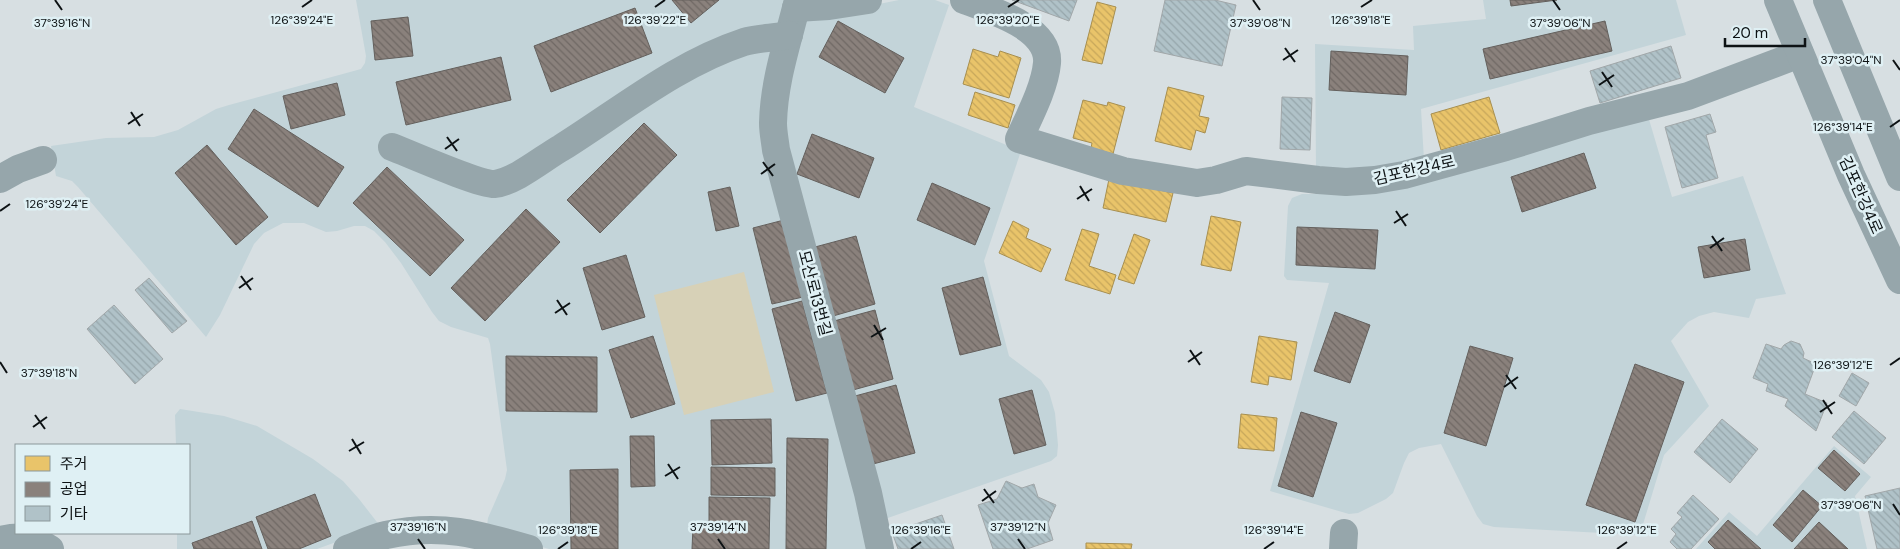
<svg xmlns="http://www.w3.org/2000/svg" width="1900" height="549" font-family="'DM Sans','Noto Sans KR',sans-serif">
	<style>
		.built { fill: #c3d4d9 }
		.garden { fill: #d7d1b7 }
		.homes { fill: url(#homes-back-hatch); stroke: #a78f50 }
		.industry { fill: url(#industry-back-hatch); stroke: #64605d }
		.building { fill: url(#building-back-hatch); stroke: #a1a7a9 }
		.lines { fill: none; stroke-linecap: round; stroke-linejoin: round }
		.minor { stroke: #96a6ab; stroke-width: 28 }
		.ticks { fill: none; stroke: #0d1214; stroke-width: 2 }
		.labels { text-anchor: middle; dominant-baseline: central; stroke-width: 5; stroke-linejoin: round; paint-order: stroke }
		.street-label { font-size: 16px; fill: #0d1214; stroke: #dff0f4 }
		.ticks-label { font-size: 12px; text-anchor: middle; fill: #0d1214; stroke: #dff0f4; stroke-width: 5; stroke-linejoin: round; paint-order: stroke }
	</style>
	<defs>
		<pattern id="homes-back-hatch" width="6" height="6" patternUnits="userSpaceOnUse" patternTransform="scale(1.25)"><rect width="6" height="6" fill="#e9c46a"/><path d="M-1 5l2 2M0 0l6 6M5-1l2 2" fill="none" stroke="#c7a75b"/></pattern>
		<pattern id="industry-back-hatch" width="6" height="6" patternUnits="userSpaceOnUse" patternTransform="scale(1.25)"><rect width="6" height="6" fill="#8a817c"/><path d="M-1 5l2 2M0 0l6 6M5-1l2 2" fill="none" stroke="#6f6864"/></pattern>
		<pattern id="building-back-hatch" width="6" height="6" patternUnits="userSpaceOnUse" patternTransform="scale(1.25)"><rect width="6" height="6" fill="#b0c2c8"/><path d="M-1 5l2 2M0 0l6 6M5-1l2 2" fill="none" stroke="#96a6ab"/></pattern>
	</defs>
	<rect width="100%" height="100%" fill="#d7dfe2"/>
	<g class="built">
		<polygon points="356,0 787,0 769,72 872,549 549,549 495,534 487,526 488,518 505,479 507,470 490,344 488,338 451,327 439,321 432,312 401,263 385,242 374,231 365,226 354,226 337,231 326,232 304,223 283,223 264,233 254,244 220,315 206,337 78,187 72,181 56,176 51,146 106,138 154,137 178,130 216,109 229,105 361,69 365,63 366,56"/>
		<polygon points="899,0 935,0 949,5 914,107 1021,151 984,261 1009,356 1041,380 1049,392 1055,413 1058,445 1057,456 1051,461 882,520 780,123 802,15 834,13"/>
		<polygon points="1483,0 1676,0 1686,35 1421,109 1424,160 1390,168 1316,170 1315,44 1414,50 1413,26 1486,19"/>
		<polygon points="1648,116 1672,197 1743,176 1786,294 1756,299 1749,318 1714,312 1699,316 1688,322 1671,341 1709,406 1664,455 1641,531 1639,535 1494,527 1483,524 1477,516 1441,444 1419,448 1409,453 1404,463 1393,493 1386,499 1358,513 1349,514 1270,491 1329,283 1287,280 1284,276 1288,206 1292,198 1302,194 1343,194"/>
		<polygon points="180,409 224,416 257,426 313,459 343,481 359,499 380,526 317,549 177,549 177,533 189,533 189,445 176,445 175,415"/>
		<polygon points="1834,446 1871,477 1855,496 1867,549 1696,549 1729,512 1757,536"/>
	</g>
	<polygon class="garden" points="744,272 774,392 684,415 654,295"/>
	<g class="homes">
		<polygon points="1097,2 1116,7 1102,64 1082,60"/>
		<polygon points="973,49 998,57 1000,51 1021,58 1009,98 963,84"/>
		<polygon points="1168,87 1204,96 1199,116 1209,118 1205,133 1196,130 1191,150 1155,141"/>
		<polygon points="975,92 1015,105 1008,128 968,115"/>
		<polygon points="1489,97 1500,133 1441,150 1431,114"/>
		<polygon points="1083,100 1107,106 1108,102 1125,107 1113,154 1091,148 1092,143 1073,138"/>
		<polygon points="1109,179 1173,193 1166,222 1103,208"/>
		<polygon points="1211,216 1241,222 1231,271 1201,265"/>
		<polygon points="1013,221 1029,229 1026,238 1051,249 1041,272 999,253"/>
		<polygon points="1082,229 1099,234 1089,266 1116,275 1110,294 1065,280"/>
		<polygon points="1134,234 1150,240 1134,284 1118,279"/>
		<polygon points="1259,336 1297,342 1291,380 1269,376 1268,385 1251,382"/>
		<polygon points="1241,414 1277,418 1274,451 1238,448"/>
		<polygon points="1086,543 1132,544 1131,549 1086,549"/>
	</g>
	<g class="industry">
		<polygon points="672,0 719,0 691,23"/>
		<polygon points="1510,0 1557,0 1511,6"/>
		<polygon points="635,8 652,53 551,92 534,46"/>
		<polygon points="408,17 413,56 375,60 371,21"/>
		<polygon points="838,21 904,58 885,93 819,57"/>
		<polygon points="1605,21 1612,51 1490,79 1483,49"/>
		<polygon points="1331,51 1408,56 1406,95 1329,90"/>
		<polygon points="501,57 511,100 406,125 396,82"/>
		<polygon points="337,83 345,115 291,129 283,96"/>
		<polygon points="254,109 344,167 318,207 228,149"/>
		<polygon points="644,123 677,155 600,233 567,200"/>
		<polygon points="812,134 874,158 859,198 797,174"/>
		<polygon points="207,145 268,217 236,245 175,173"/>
		<polygon points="1584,153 1596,188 1522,212 1511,177"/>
		<polygon points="387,167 464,240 430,276 353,203"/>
		<polygon points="932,183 990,208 975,245 917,220"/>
		<polygon points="730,187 739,226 716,231 708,192"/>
		<polygon points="526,209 560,242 485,321 451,288"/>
		<polygon points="784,220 803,297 772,304 753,228"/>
		<polygon points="1297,227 1378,230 1375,269 1296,265"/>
		<polygon points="856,236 875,304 833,316 815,247"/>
		<polygon points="1745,239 1750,270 1704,278 1698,247"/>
		<polygon points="626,255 645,317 602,330 583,268"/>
		<polygon points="983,277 1001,345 960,355 942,288"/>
		<polygon points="802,301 827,393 796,401 772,309"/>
		<polygon points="875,310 893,379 853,390 834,321"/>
		<polygon points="1335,312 1370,325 1350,383 1314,371"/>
		<polygon points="653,336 675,404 631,418 609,350"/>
		<polygon points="1470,346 1513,358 1486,446 1444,433"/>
		<polygon points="506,356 597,357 597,412 506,411"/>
		<polygon points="1635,364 1684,382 1635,522 1586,505"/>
		<polygon points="896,385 915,453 873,464 855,396"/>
		<polygon points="1032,390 1046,445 1014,454 999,399"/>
		<polygon points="1301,412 1337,423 1313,497 1278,486"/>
		<polygon points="771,419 772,463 712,465 711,420"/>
		<polygon points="630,436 654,436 655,486 631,487"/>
		<polygon points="787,438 828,439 826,549 786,549"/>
		<polygon points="1834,450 1860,474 1845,491 1818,468"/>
		<polygon points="711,467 775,468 775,496 711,495"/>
		<polygon points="618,469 618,549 571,549 570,470"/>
		<polygon points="1803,490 1822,506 1792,542 1773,525"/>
		<polygon points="315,494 331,536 299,549 268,549 256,517"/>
		<polygon points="709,497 770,498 769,549 692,549 693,527 709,526"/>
		<polygon points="1728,520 1761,549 1715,549 1708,542"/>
		<polygon points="252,521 262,549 194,549 192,543"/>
		<polygon points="1819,522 1848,549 1794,549"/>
	</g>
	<g class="building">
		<polygon points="1012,0 1077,0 1069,21"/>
		<polygon points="1165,0 1215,0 1236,5 1222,66 1154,51"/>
		<polygon points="1671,46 1681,78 1600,103 1590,71"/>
		<polygon points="1282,97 1312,98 1310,150 1280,149"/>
		<polygon points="1710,114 1716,132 1706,135 1718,178 1682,188 1665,127"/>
		<polygon points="149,278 187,321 172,333 135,290"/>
		<polygon points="114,305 163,359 135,384 87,329"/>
		<polygon points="1791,341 1800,344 1804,353 1803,358 1816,364 1805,394 1827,403 1816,431 1785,406 1788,399 1766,391 1768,384 1753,378 1766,344 1781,349 1784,345"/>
		<polygon points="1852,373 1869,383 1856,406 1839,396"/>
		<polygon points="1854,411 1886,438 1864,464 1832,437"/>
		<polygon points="1722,419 1758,449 1730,483 1694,452"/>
		<polygon points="1006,481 1022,488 1034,484 1038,497 1056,505 1048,523 1053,540 1027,549 993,549 978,505 997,499"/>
		<polygon points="1900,488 1900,549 1877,549 1865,496"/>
		<polygon points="1693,495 1719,519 1691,549 1677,549 1670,542 1676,534 1671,529 1682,517 1677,513"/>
		<polygon points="942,515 954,549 898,549 892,532"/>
	</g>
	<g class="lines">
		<g class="minor">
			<path d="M798 0C788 41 774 80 773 123 773 132 775 141 776 150L868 493 880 549"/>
			<path d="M964 0C990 10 1050 27 1047 63 1045 87 1029 117 1019 139L1123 171 1197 183 1216 180 1246 171 1318 180 1346 182 1375 180 1404 175 1506 147 1589 121 1688 96 1800 54"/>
			<polyline points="1778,0 1851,175 1900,280"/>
			<polyline points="1827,0 1900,177"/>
			<polyline points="796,8 829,6 868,0"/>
			<path d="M392 147C410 154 480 185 495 184 516 181 542 159 561 148 620 111 677 64 744 42 758 38 774 38 789 35"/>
			<polyline points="0,179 18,169 43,160"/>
			<path d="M0 540C21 535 31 537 50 549"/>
			<path d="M347 549C360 544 373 538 386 535 440 523 478 534 529 549"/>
			<polyline points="1343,549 1344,533"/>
		</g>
	</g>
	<path class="ticks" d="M55 0 62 10M1253 0 1260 10M1553 0 1560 10M302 7 312 0M655 7 665 0M1008 7 1019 0M1361 7 1372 0M1285 48 1295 62M1283 60 1298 50M1893 60 1900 70M1602 72 1612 87M1599 85 1614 75M131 112 140 126M128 124 143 114M1890 127 1900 120M447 137 457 151M445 149 459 139M763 162 773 176M761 174 775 164M1080 186 1089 201M1077 199 1092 189M0 211 10 204M1396 211 1406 226M1394 223 1408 214M1712 236 1722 251M1710 248 1724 238M241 276 251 290M239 288 253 278M557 300 567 315M555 313 570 303M874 325 883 340M871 337 886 328M1190 350 1200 365M0 362 7 373M1188 362 1202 352M1890 365 1900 358M1506 375 1516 389M1504 387 1518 377M1823 400 1832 414M1820 412 1835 402M35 415 45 429M33 427 47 417M352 439 361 454M349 451 364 442M668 464 678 479M665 476 680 467M984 489 994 503M982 501 996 491M1893 504 1900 515M418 539 425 549M718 539 725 549M1018 539 1025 549M558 549 568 542M911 549 921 542M1264 549 1274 542M1617 549 1627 542"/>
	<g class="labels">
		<g class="street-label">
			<text transform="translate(1414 170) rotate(-13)">김포한강4로</text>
			<text transform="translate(1861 195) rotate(66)">김포한강4로</text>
			<text transform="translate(815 293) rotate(75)">모산로13번길</text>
		</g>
	</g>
	<g class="ticks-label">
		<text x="302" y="24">126°39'24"E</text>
		<text x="655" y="24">126°39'22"E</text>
		<text x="1008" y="24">126°39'20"E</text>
		<text x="1361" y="24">126°39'18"E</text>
		<text x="62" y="27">37°39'16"N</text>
		<text x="1260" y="27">37°39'08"N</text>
		<text x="1560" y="27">37°39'06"N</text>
		<text x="1851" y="64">37°39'04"N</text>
		<text x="1843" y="131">126°39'14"E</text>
		<text x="57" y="208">126°39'24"E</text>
		<text x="1843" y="369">126°39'12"E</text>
		<text x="49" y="377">37°39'18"N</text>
		<text x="1851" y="509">37°39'06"N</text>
		<text x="418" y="531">37°39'16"N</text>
		<text x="718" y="531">37°39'14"N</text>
		<text x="1018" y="531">37°39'12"N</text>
		<text x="568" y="534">126°39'18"E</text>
		<text x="921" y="534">126°39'16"E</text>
		<text x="1274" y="534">126°39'14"E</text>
		<text x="1627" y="534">126°39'12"E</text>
	</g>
	<rect x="15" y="444" width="175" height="90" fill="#dff0f4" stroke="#8b979a"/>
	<rect x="25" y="456" width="25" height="15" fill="#e9c46a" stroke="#8b979a"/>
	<text x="60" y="469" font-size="15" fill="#0d1214">주거</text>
	<rect x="25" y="482" width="25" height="15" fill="#8a817c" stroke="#8b979a"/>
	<text x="60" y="494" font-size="15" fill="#0d1214">공업</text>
	<rect x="25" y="506" width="25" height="15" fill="#b0c2c8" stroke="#8b979a"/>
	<text x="60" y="519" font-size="15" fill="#0d1214">기타</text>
	<path d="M1725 38v8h80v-8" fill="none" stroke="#0d1214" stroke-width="2.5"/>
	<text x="1732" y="38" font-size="15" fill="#0d1214" stroke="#dff0f4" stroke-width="4" paint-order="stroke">20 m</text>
</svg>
